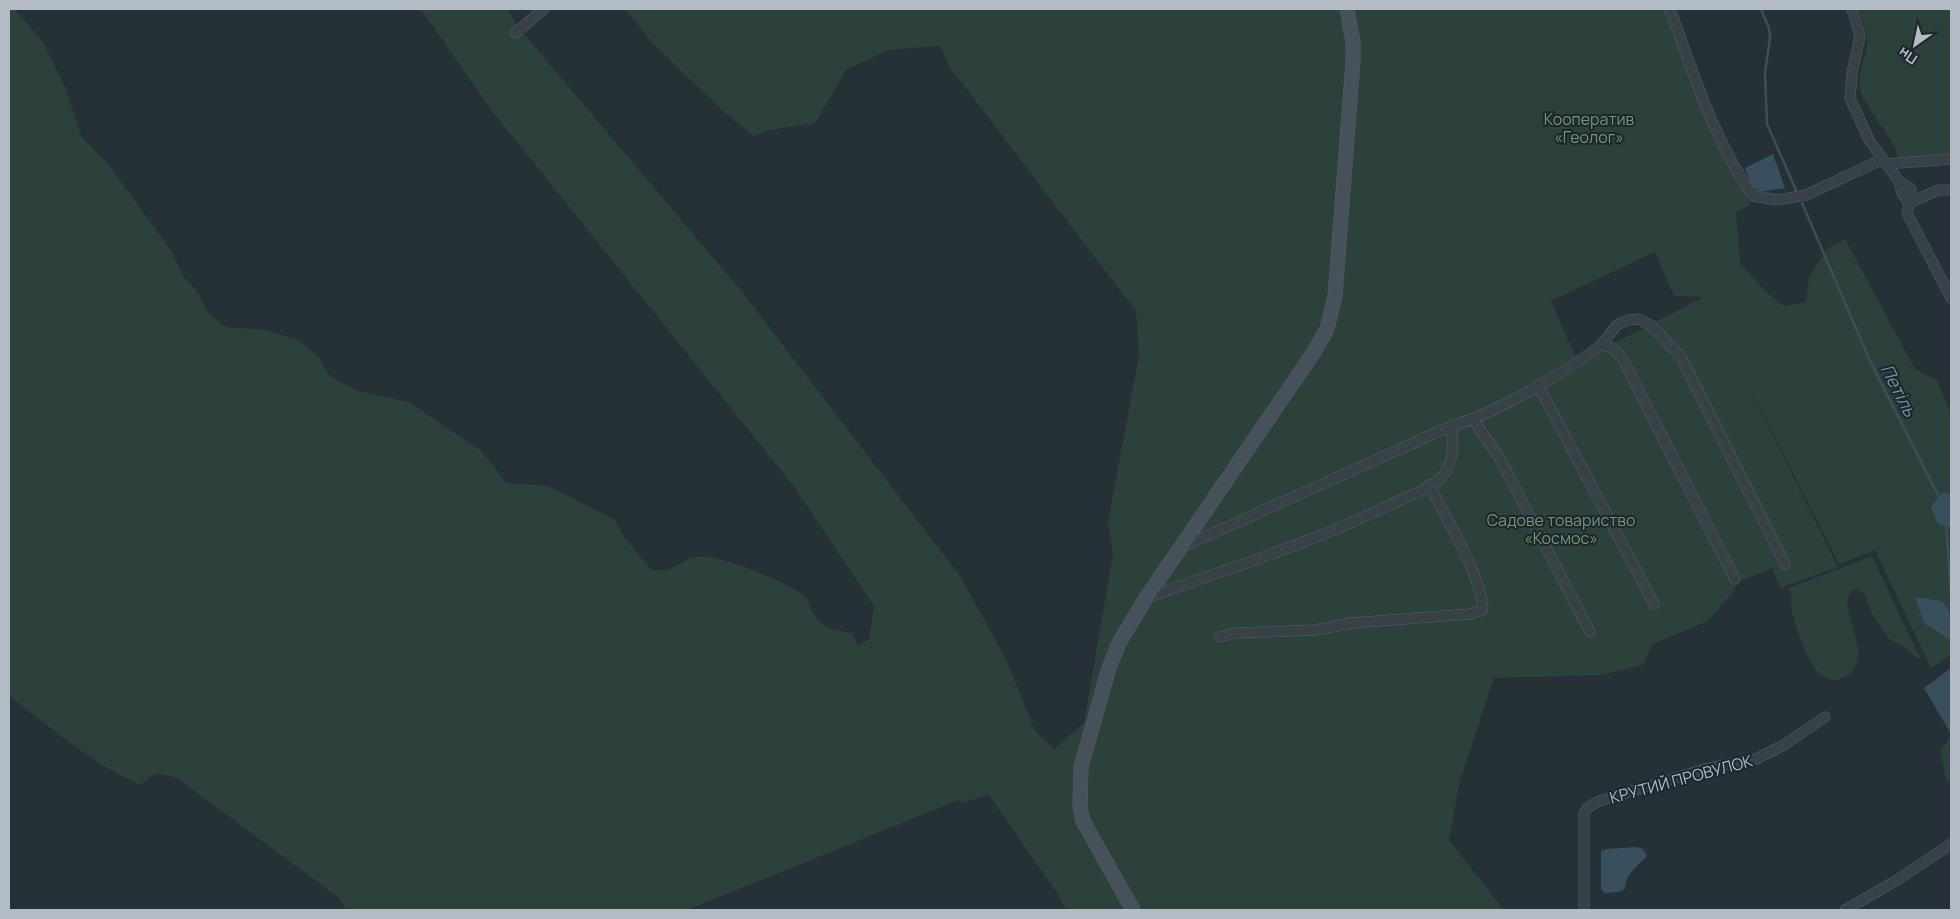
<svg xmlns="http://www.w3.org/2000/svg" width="1960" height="919" font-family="Manrope,sans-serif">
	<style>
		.green { fill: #2c403c; fill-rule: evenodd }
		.water { fill: #3a4f5d }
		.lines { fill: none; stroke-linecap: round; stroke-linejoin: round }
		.stream { stroke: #3a4f5d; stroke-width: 2.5 }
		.street-casing { stroke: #565f66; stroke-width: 11 }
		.secondary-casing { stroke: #565f66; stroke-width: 15 }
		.street { stroke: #384148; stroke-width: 10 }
		.secondary { stroke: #46515b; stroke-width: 14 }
		.labels { text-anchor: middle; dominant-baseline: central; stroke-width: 4; stroke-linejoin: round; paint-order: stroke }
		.park-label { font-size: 16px; fill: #749776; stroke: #1d262d }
		.street-label { font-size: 16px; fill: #b3bcc4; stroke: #1d262d }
		.water-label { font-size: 18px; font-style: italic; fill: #7792a4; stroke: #1d262d }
	</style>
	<rect width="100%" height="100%" fill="#253037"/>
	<g class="green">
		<path d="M9 9H15L44 44 66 89 81 136 107 163 144 213 171 251 183 276 198 292 208 313 226 327 266 330 299 340 318 356 330 376 358 391 409 402 482 451 506 483 548 486 615 520 624 537 651 570C657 570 665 571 670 569 688 561 689 555 709 557 730 560 796 584 808 600 810 603 810 608 812 611 820 628 836 631 853 633L858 646 869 639 874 606 792 484 491 110 421 9H507L519 28 743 293 960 576 1006 659 1035 731 1055 749 1084 722 1113 554 1108 522 1139 355 1136 311 948 65 940 46 889 50 847 69 815 123 770 130 754 136 725 113 656 47 625 9H1665L1750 205 1736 212 1740 263 1769 295 1785 306 1806 302 1809 276 1828 248 1845 239 1915 369 1937 380 1951 414V655L1931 668 1875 550 1839 564 1744 377 1838 567 1780 588 1773 568 1735 583V590L1708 621 1653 644 1643 665 1601 675 1494 678 1460 781 1449 840 1504 910H1066L1057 893 989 795 960 803 959 800 687 910H347L338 897 177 778 156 773 140 785C91 763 51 728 9 696ZM1655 252 1674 296 1703 297 1578 362 1551 301Z"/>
		<path d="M1859 9H1951V156L1898 158C1898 143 1866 110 1861 92 1856 76 1865 61 1867 46 1868 35 1862 20 1859 9Z"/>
		<path d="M1872 556 1920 658 1917 659 1903 646 1889 639 1872 614 1865 595 1857 589 1852 590C1849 596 1847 601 1848 608 1851 629 1872 665 1843 678 1833 683 1827 679 1819 673 1808 663 1796 628 1792 613 1790 604 1793 595 1789 588Z"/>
		<polygon points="1951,735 1951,784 1946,780 1940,751"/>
	</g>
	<g class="water">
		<polygon points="1773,154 1785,188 1760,192 1751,185 1745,168"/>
		<polygon points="1942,493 1951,494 1951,527 1938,524 1931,507"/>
		<polygon points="1915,597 1942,601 1951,615 1951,638 1949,639 1924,623"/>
		<polygon points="1951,668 1951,734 1924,688"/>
		<path d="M1637 847 1643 849 1647 856C1638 866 1625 874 1625 889L1619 892 1604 893 1601 888V851L1606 849Z"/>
	</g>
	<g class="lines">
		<g class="stream">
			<polyline points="1761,9 1769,28 1770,38 1765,73 1767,124 1796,190"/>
			<polyline points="1802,203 1870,361 1940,499"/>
			<polyline points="1946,523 1951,594"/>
		</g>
		<defs>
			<g id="street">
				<path d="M1670 9C1693 72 1714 141 1753 196L1777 200 1806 195 1883 159"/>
				<polyline points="1852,9 1860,36 1852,73 1850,98 1869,140 1899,181 1902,193 1909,203 1907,213 1951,298"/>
				<polyline points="515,33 544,9"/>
				<polyline points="1886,164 1951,159"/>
				<polyline points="1899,181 1911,189 1910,202"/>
				<polyline points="1909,203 1938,190 1951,190"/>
				<polyline points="1601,345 1617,325 1628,320 1638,319 1652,326 1681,357 1785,564"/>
				<polyline points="1538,385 1654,604"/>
				<polyline points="1473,420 1499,457 1590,632"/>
				<path d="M1180 548 1451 426C1497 413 1563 374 1601 345L1613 348 1623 360 1735 579"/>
				<path d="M1146 598C1231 568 1317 541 1398 501 1413 494 1435 487 1444 474 1455 459 1453 443 1451 426"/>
				<path d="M1219 637 1235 633 1316 630 1351 623 1470 614 1481 611 1483 607C1477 567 1448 522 1429 485"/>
				<polyline points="1584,910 1584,814 1587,808 1599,801 1705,769 1756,759 1784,745 1825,717"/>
				<polyline points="1845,910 1899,879 1951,844"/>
			</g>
			<polyline id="secondary" points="1133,910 1083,821 1080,807 1081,767 1109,668 1120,641 1146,598 1314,352 1327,329 1335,296 1353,61 1353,42 1347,9"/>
		</defs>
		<use href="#street" class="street-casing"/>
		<use href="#secondary" class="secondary-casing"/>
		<use href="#street" class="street"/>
		<use href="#secondary" class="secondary"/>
	</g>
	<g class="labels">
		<g class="park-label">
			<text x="1589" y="119">Кооператив<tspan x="1589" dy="18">«Геолог»</tspan></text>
			<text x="1561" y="520">Садове товариство<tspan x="1561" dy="18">«Космос»</tspan></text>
		</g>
		<g class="street-label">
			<text transform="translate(1681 779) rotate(-15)">КРУТИЙ ПРОВУЛОК</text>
		</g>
		<g class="water-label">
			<text transform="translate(1899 390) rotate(63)">Петіль</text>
		</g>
	</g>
	<rect width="1960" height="919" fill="none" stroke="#b3bcc4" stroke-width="20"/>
	<g transform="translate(1915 45) rotate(213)" stroke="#1d262d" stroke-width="4" paint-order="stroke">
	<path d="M0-4L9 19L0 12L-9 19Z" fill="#b3bcc4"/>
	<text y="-8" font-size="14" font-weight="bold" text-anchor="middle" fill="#b3bcc4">Пн</text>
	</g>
</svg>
